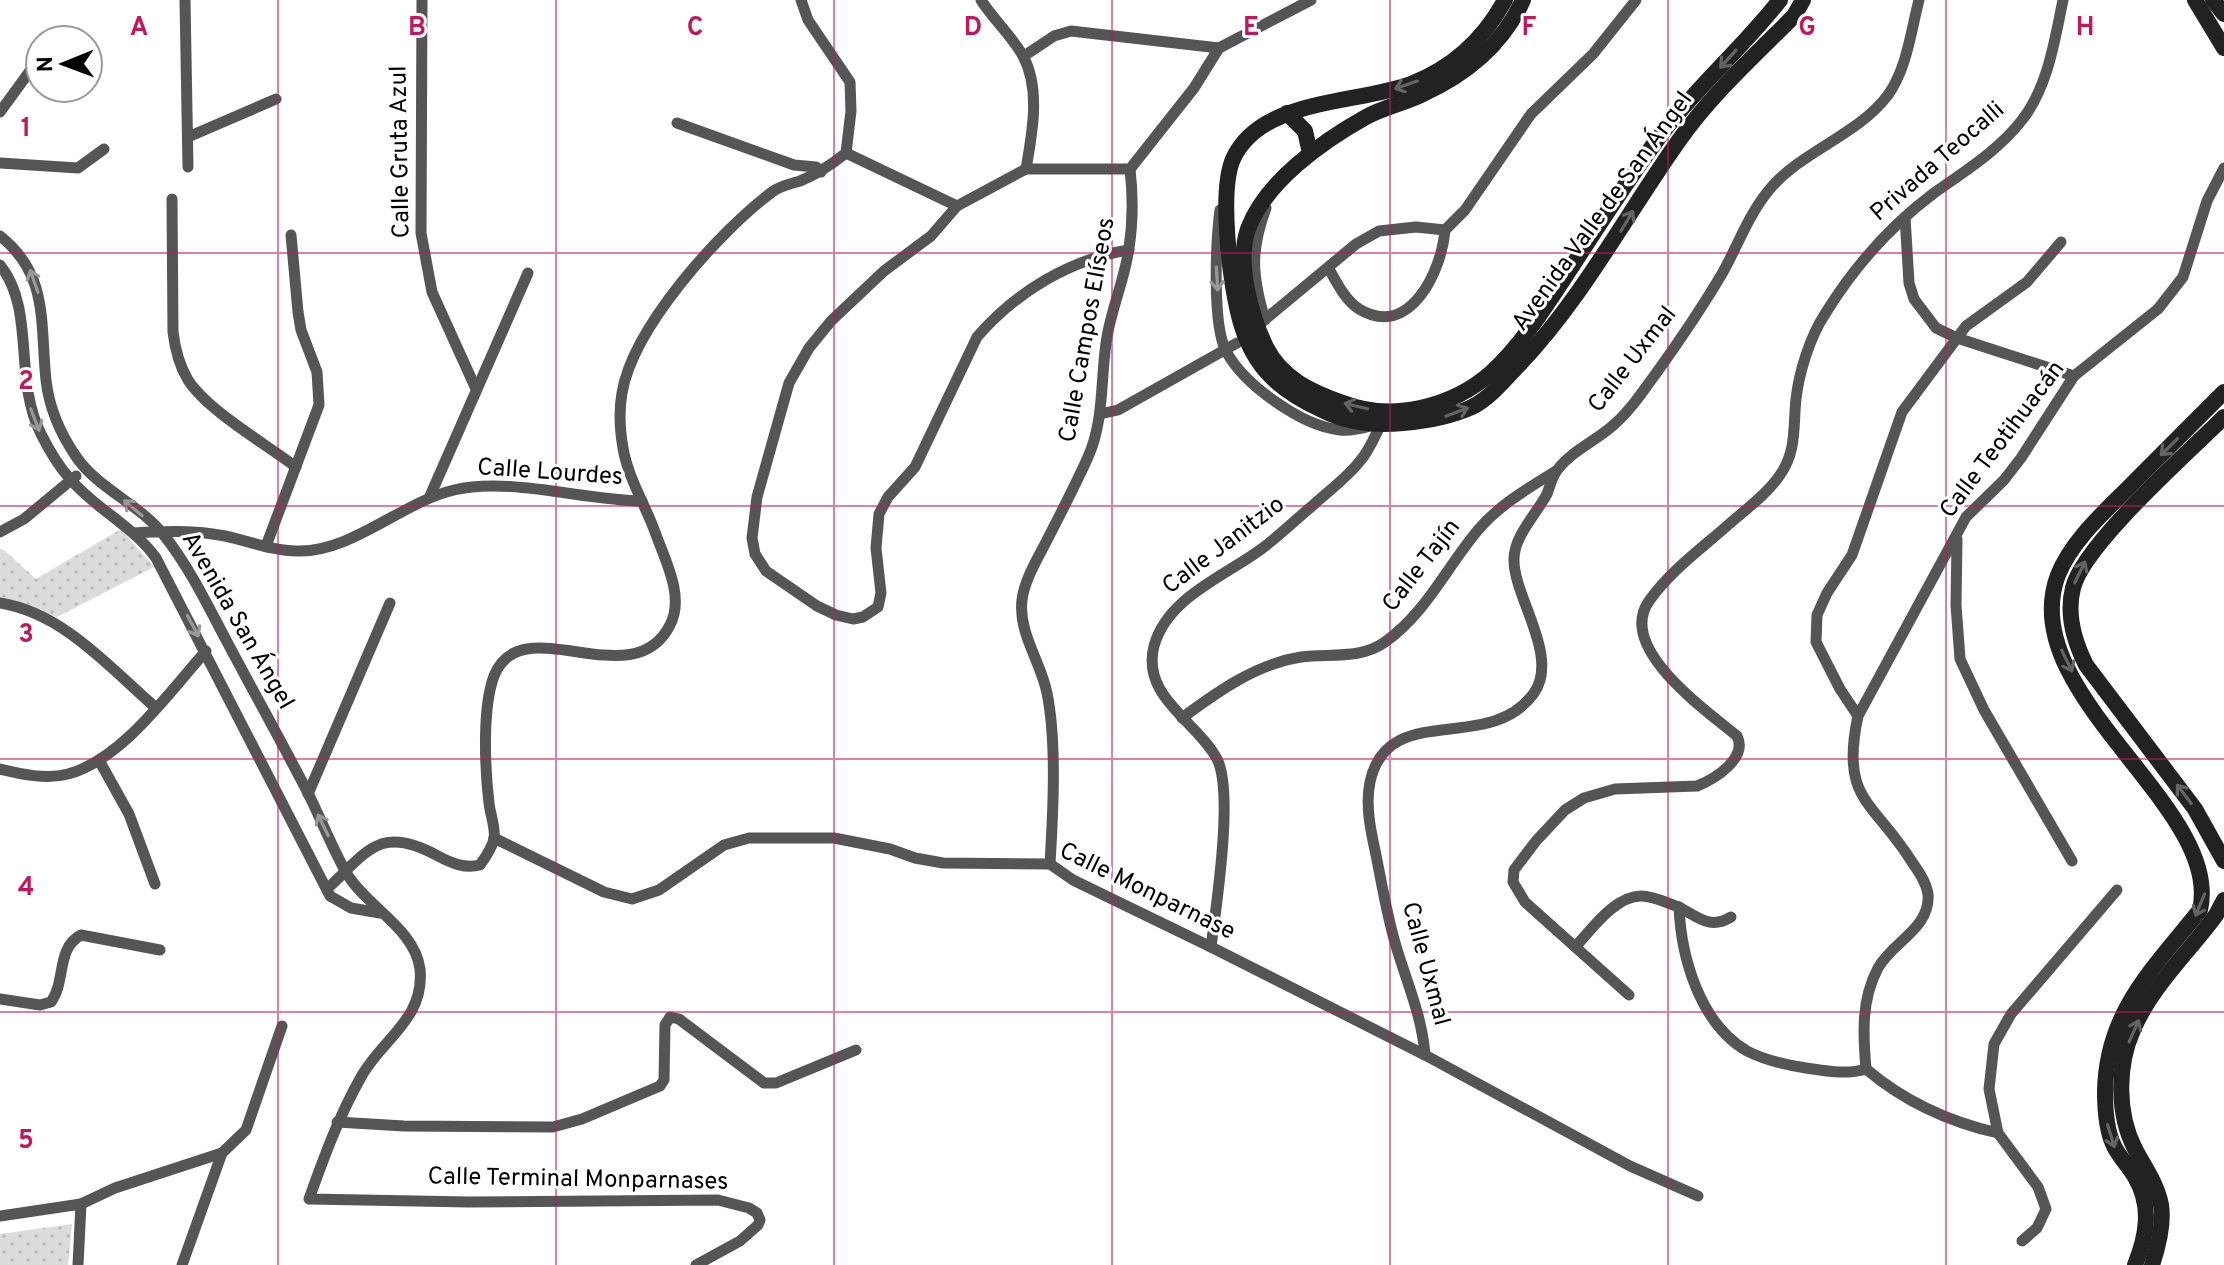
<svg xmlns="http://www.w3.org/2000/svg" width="2224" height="1265" font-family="Overpass,sans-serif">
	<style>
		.grass { fill: url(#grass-dots) }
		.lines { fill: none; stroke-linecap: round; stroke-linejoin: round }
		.street { stroke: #555; stroke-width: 11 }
		.secondary { stroke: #222; stroke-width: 16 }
		.oneway { stroke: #646464 }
		.oneway2 { stroke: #999 }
		.grid { fill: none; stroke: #c2185b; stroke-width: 2; stroke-opacity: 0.55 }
		.labels { text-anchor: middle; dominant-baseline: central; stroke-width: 6; stroke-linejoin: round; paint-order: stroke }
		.street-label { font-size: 24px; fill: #000; stroke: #fff }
		.grid-label { font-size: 26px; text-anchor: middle; font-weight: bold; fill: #c2185b; stroke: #fff; stroke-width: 6; stroke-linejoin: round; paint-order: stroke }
	</style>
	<defs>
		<pattern id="grass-dots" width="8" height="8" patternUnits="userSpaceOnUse" patternTransform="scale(2)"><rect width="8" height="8" fill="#dcdcdc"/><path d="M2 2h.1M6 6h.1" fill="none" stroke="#bbb" stroke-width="1.8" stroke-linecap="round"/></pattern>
	</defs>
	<rect width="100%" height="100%" fill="#fff"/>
	<g class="grass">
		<polygon points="121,529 154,567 57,617 0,599 0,549 4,550 36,579"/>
		<polygon points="72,1224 68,1265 0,1265 0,1234"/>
	</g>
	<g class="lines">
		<g class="street">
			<polyline points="185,0 188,167"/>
			<polyline points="422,0 421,233 432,292 476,389"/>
			<path d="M981 0C993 19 1012 36 1023 56 1041 89 1032 134 1026 169"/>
			<polyline points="1024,56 1054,36 1071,31 1219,48"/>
			<polyline points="0,112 35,64 40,62"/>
			<polyline points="677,123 794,165 816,167 821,172"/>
			<polyline points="188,137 276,99"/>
			<polyline points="846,153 957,206"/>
			<polyline points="0,163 78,168 104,149"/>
			<path d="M172 199 173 332C175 349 179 365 188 380 208 411 266 444 296 467"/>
			<path d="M1220 210C1216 241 1212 324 1226 351 1244 385 1302 426 1340 430 1351 431 1360 429 1370 426"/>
			<polyline points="1905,217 1909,283 1914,299 1936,328 1957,338 2074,376"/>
			<path d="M0 236C49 274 40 324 46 380 49 407 61 435 77 458 99 489 139 504 163 534 188 565 206 602 225 638 252 689 281 741 308 793 321 819 332 848 347 874 367 907 415 929 420 969 425 1019 382 1039 361 1077 339 1116 324 1157 309 1199L469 1202 718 1200 749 1208 757 1213 760 1220 758 1225 740 1241 696 1265"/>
			<path d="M1129 250C1070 259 1016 292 977 337L915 467 888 497 879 514 876 548 881 593 878 607 863 617 853 619 836 615 817 606 766 571 755 554 752 538 757 497 789 383 809 348 831 321 884 271 931 236 957 206 1026 169H1130L1194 88 1219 48 1311 0"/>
			<path d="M0 265C36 310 13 379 41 434 49 450 59 467 71 480 96 509 133 526 156 558L330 896 351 908 380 913"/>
			<path d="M1329 269C1337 283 1345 300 1359 309 1410 340 1442 270 1445 230L1465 210 1531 114 1593 54 1636 0"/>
			<path d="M1265 320C1252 276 1250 251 1266 208"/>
			<polyline points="1262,322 1356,244 1379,231 1416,227 1445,230"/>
			<polyline points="1100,414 1118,410 1237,343"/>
			<polyline points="430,496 528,273"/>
			<polyline points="0,532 24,519 76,476"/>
			<path d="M134 533C165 531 194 530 225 536 249 541 273 551 297 551 351 553 402 502 454 490 509 477 583 500 642 501"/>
			<polyline points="1957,539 1956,605 1960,659 1984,710 2072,861"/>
			<polyline points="266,546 319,405 317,372 301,330 298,312 291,235"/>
			<path d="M0 603C63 613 109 667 155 707"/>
			<polyline points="1858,716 1840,689 1816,642 1817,615 1827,593 1852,555 1902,412 1966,326 2027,282 2061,242"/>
			<path d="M1182 718C1217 692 1256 664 1301 657 1328 653 1360 660 1385 642 1426 613 1446 568 1478 530 1499 505 1530 487 1556 471"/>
			<polyline points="100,762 129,814 155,884"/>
			<path d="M0 769C21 774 46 780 68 774 122 760 170 691 206 651"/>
			<polyline points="308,794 390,603"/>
			<polyline points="494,838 604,892 632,899 659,890 724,845 749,838 834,838 890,849 915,858 943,863 1050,864 1073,880 1211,947 1425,1055 1630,1166 1698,1196"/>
			<path d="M1050 864C1053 813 1057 743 1047 693 1041 662 1018 633 1022 600 1024 582 1036 561 1045 544 1060 515 1075 486 1088 457 1105 419 1100 377 1107 337 1112 307 1125 278 1129 248 1133 222 1133 195 1130 169"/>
			<path d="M327 889C368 851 380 824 438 856 451 863 465 869 480 865 485 858 492 848 494 839 496 828 490 814 489 803 485 769 482 708 494 676 521 606 633 699 670 625 685 597 665 560 655 532 645 504 628 478 623 448 620 431 619 410 622 393 633 327 719 232 772 192 780 186 790 184 800 181 818 174 831 165 846 153L851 111 850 82 808 20 801 0"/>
			<path d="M1679 907C1698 917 1710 930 1731 917"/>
			<path d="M1576 946C1592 929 1615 896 1641 896 1654 896 1667 903 1679 907 1681 957 1700 1024 1747 1051 1764 1060 1787 1065 1806 1068 1827 1071 1846 1075 1866 1069 1905 1102 1949 1122 1998 1133"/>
			<path d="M1211 947C1216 907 1234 792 1217 759 1197 721 1141 697 1154 646 1167 598 1223 577 1260 550 1278 537 1294 521 1311 507 1327 492 1347 478 1360 461 1369 451 1375 436 1381 424"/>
			<path d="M1629 995 1525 902 1513 882 1514 870 1536 841 1565 810 1584 798 1615 789 1697 786C1715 779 1748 758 1737 736 1706 710 1616 648 1649 601 1670 571 1701 549 1728 525 1745 510 1767 494 1780 475 1797 451 1793 426 1796 399 1799 372 1810 337 1825 314 1854 267 1890 226 1934 193 1965 171 1999 150 2022 120 2048 87 2055 39 2063 0"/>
			<path d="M0 999 40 1005 51 1002C66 982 56 948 81 935L160 950"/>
			<path d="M1425 1055C1422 1016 1407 983 1396 946 1387 916 1382 885 1376 855 1371 832 1365 806 1370 782 1388 699 1489 756 1534 693 1560 656 1513 596 1514 559 1514 536 1537 513 1547 494 1550 486 1552 476 1558 469 1571 452 1593 442 1610 428 1629 413 1643 391 1657 372 1680 340 1703 306 1723 272 1738 245 1749 214 1769 190 1801 151 1857 136 1888 95 1907 68 1911 31 1919 0"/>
			<path d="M1866 1069C1863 1034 1861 1000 1878 968 1892 942 1931 928 1928 894 1926 882 1919 872 1912 862 1873 800 1840 800 1858 716L1966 517 2004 480 2021 458 2074 376 2158 309 2183 277 2207 201 2224 168"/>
			<polyline points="337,1122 404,1126 553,1127 582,1119 660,1086 664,1080 665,1025 670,1017 679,1019 764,1083 776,1083 856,1050"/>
			<polyline points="0,1216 81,1204 115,1188 222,1153"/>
			<polyline points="2022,1241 2037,1228 2046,1209 2038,1187 1998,1133 1989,1089 1994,1044 2011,1014 2117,890"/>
			<polyline points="78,1265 81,1204"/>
			<polyline points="182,1265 222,1153 246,1130 282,1026"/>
		</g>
		<g class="secondary">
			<path d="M1505 0C1484 39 1452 68 1411 84 1357 104 1261 98 1233 159 1219 191 1230 277 1238 312 1250 364 1275 388 1322 410 1347 423 1375 426 1403 423 1427 421 1450 417 1472 407 1488 399 1503 382 1515 369 1582 300 1625 216 1680 139 1712 94 1755 55 1794 16L1803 0"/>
			<path d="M1523 0C1503 44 1467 74 1423 94 1405 103 1384 107 1366 117 1323 141 1266 181 1248 229 1236 263 1251 316 1266 347 1282 379 1312 392 1343 403 1392 422 1453 407 1492 372 1520 346 1542 312 1563 280 1596 230 1629 176 1666 128 1701 83 1745 45 1780 0"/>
			<polyline points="2195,0 2224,48"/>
			<polyline points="2213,0 2224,14"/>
			<polyline points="1287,113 1305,131 1310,153"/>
			<path d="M2224 417C2189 452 2083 545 2073 588 2066 615 2074 641 2086 665L2195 809 2224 861"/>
			<path d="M2135 1265C2147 1235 2152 1206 2135 1177 2129 1166 2119 1157 2114 1146 2106 1130 2105 1110 2105 1092 2106 1012 2153 969 2200 910 2224 807 2013 693 2058 575 2073 538 2107 510 2134 482 2164 452 2194 422 2224 392"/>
			<path d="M2152 1265C2158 1247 2164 1224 2161 1205 2157 1184 2145 1168 2135 1149 2117 1114 2117 1066 2133 1030 2151 987 2189 952 2216 915L2224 900"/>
		</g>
	</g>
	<defs><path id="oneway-shaft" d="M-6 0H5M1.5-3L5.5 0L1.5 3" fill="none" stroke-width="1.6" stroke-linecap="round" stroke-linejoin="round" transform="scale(2)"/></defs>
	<g class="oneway">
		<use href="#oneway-shaft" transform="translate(1728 59) rotate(132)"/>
		<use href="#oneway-shaft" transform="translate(1406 85) rotate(161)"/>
		<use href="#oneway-shaft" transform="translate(1627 221) rotate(-59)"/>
		<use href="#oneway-shaft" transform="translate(1356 406) rotate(-167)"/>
		<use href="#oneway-shaft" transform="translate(1457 412) rotate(-21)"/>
		<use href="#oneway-shaft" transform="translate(2169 447) rotate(135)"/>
		<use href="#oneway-shaft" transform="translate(2080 572) rotate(-64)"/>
		<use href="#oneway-shaft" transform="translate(2067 661) rotate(64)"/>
		<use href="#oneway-shaft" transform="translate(2184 794) rotate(-127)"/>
		<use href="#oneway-shaft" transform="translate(2200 905) rotate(113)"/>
		<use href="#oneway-shaft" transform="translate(2134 1031) rotate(-66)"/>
		<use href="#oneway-shaft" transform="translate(2111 1136) rotate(73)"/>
	</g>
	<g class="oneway2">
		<use href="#oneway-shaft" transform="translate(1217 279) rotate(87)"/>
		<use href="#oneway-shaft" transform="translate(34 281) rotate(-109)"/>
		<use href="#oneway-shaft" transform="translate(35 420) rotate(69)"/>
		<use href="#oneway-shaft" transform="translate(133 508) rotate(-140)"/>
		<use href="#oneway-shaft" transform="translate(193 626) rotate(62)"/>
		<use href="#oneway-shaft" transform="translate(323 825) rotate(-116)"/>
	</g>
	<path class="grid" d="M278 0V1265M556 0V1265M834 0V1265M1112 0V1265M1390 0V1265M1668 0V1265M1946 0V1265M0 253H2224M0 506H2224M0 759H2224M0 1012H2224"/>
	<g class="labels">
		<g class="street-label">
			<text transform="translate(401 152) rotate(-91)">Calle Gruta Azul</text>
			<text transform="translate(1938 162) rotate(-41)">Privada Teocalli</text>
			<text transform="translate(1603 212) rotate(-54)">Avenida Valle de San Ángel</text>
			<text transform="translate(1088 330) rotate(-80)">Calle Campos Elíseos</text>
			<text transform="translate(1633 360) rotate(-52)">Calle Uxmal</text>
			<text transform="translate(2003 440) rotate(-53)">Calle Teotihuacán</text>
			<text transform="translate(550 473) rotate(4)">Calle Lourdes</text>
			<text transform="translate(1224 546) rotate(-37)">Calle Janitzio</text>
			<text transform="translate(1422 566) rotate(-52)">Calle Tajín</text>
			<text transform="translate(237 621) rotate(60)">Avenida San Ángel</text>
			<text transform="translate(1147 892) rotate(26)">Calle Monparnase</text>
			<text transform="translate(1425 964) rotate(75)">Calle Uxmal</text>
			<text transform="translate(578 1180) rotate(1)">Calle Terminal Monparnases</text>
		</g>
	</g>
	<g class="grid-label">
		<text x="139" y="35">A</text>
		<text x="417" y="35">B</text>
		<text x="695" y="35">C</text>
		<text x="973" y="35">D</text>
		<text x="1251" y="35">E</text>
		<text x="1529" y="35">F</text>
		<text x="1807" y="35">G</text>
		<text x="2085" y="35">H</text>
		<text x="26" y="136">1</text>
		<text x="26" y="389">2</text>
		<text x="26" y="642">3</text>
		<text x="26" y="895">4</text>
		<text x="26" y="1148">5</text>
	</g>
	<g transform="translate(64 64) rotate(269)"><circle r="38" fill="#ffffff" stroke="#999999" stroke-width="2"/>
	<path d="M0-6L14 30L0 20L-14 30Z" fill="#000000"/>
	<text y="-12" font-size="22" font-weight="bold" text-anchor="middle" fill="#000000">N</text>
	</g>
</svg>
